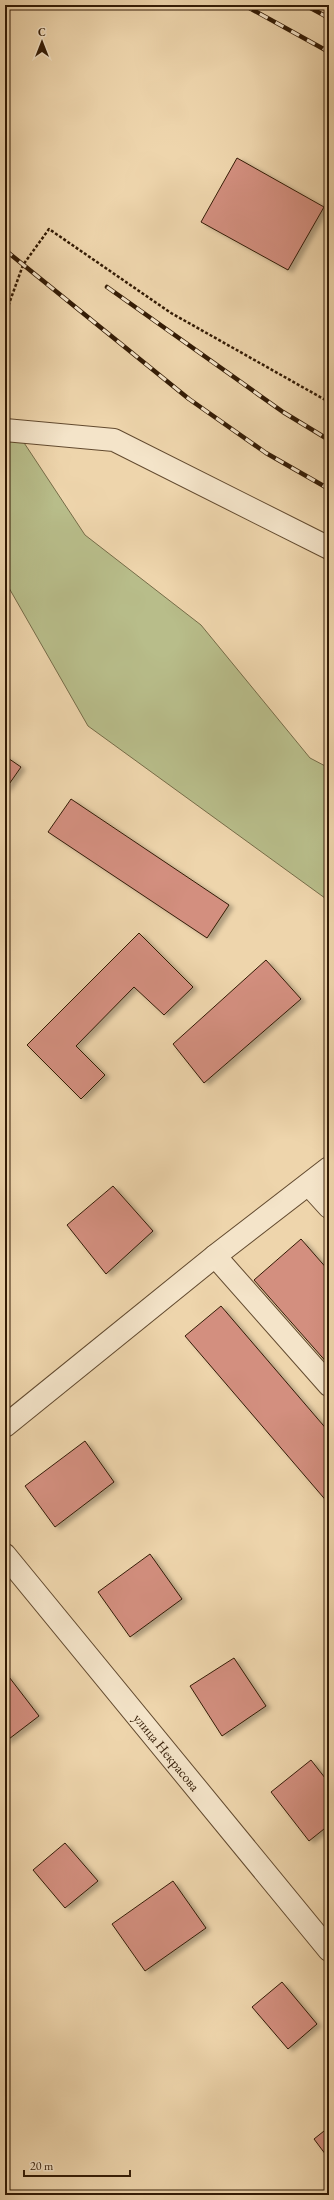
<svg xmlns="http://www.w3.org/2000/svg" width="334" height="2200" font-family="'EB Garamond',serif">
	<style>
		.green { fill: #b8bd8a; stroke: #766c48 }
		.building { fill: #d38f7f; stroke: #331b05; filter: url(#shadow) }
		.lines { fill: none; stroke-linecap: round; stroke-linejoin: round }
		.minor-casing { stroke: #624a2f; stroke-width: 24 }
		.path { stroke: #331b05; stroke-width: 2.5; stroke-dasharray: 3 2; stroke-linecap: butt }
		.minor { stroke: #f4e4c9; stroke-width: 22 }
		.rail-casing { stroke: #331b05; stroke-width: 4.5 }
		.rail { stroke: #f4e4c9; stroke-width: 3; stroke-dasharray: 9; stroke-linecap: butt }
		.labels { text-anchor: middle; dominant-baseline: central; stroke-width: 3.5; stroke-linejoin: round; paint-order: stroke }
		.street-label { font-size: 14px; fill: #331b05; stroke: #f4e4c9 }
	</style>
	<defs>
		<filter id="shadow"><feDropShadow dx="4.5" dy="2.5" stdDeviation="2" flood-color="#0004"/></filter>
	</defs>
	<rect width="100%" height="100%" fill="#eed5ac"/>
	<filter id="stains"><feTurbulence type="fractalNoise" baseFrequency=".005" numOctaves="4"/><feColorMatrix values="0 0 0 0 .2 0 0 0 0 .09 0 0 0 0 .02 0 0 0 .5 -.17"/></filter>
	<radialGradient id="worn" r=".72"><stop offset=".6" stop-color="#630" stop-opacity="0"/><stop offset="1" stop-color="#630" stop-opacity=".3"/></radialGradient>
	<polygon class="green" points="5,414 85,535 201,625 310,758 329,768 329,901 88,726 5,581"/>
	<g class="building">
		<polygon points="237,158 324,207 288,270 201,222"/>
		<polygon points="5,756 21,767 5,790"/>
		<polygon points="71,799 229,905 207,938 48,832"/>
		<polygon points="139,933 193,987 164,1015 134,987 76,1046 105,1075 81,1099 27,1045"/>
		<polygon points="266,960 301,999 204,1083 173,1044"/>
		<polygon points="113,1186 153,1231 106,1274 67,1225"/>
		<polygon points="301,1239 329,1271 329,1365 254,1280"/>
		<polygon points="221,1306 329,1432 329,1504 185,1336"/>
		<polygon points="85,1441 114,1482 55,1527 25,1486"/>
		<polygon points="150,1554 182,1599 130,1637 98,1592"/>
		<polygon points="234,1658 266,1706 222,1736 190,1686"/>
		<polygon points="6,1673 39,1716 5,1742 5,1674"/>
		<polygon points="311,1760 329,1783 329,1825 309,1841 271,1792"/>
		<polygon points="65,1843 98,1881 65,1908 33,1870"/>
		<polygon points="173,1881 206,1928 145,1971 112,1924"/>
		<polygon points="282,1982 317,2024 288,2049 252,2007"/>
		<polygon points="329,2127 329,2159 314,2139"/>
	</g>
	<g class="lines">
		<defs>
			<g id="minor">
				<polyline points="5,430 114,440 329,548"/>
				<polyline points="309,1185 329,1207"/>
				<polyline points="215,1256 329,1385"/>
				<polyline points="5,1426 215,1256 329,1168"/>
				<path id="s1" d="M5 1555 329 1950"/>
			</g>
		</defs>
		<use href="#minor" class="minor-casing"/>
		<polyline class="path" points="5,315 23,265 49,229 171,313 329,402"/>
		<use href="#minor" class="minor"/>
		<defs>
			<g id="rail">
				<polyline points="244,5 329,52"/>
				<polyline points="305,5 329,18"/>
				<polyline points="5,250 189,399 266,453 329,489"/>
				<polyline points="107,287 283,412 329,440"/>
			</g>
		</defs>
		<use href="#rail" class="rail-casing"/>
		<use href="#rail" class="rail"/>
	</g>
	<g class="labels">
		<g class="street-label">
			<text stroke="none"><textPath href="#s1" startOffset="255">улица Некрасова</textPath></text>
		</g>
	</g>
	<rect width="334" height="2200" fill="none" stroke="#eed5ac" stroke-width="20"/>
	<rect x="6" y="6" width="322" height="2188" fill="none" stroke="#331b05" stroke-width="2"/>
	<rect x="10" y="10" width="314" height="2180" fill="none" stroke="#331b05"/>
	<g transform="translate(42 42)" stroke="#f4e4c9" stroke-width="3" paint-order="stroke">
	<path d="M0-3L7 15L0 10L-7 15Z" fill="#331b05"/>
	<text y="-6" font-size="11" font-weight="bold" text-anchor="middle" fill="#331b05">С</text>
	</g>
	<path d="M24 2170v6h106v-6" fill="none" stroke="#331b05" stroke-width="2"/>
	<text x="30" y="2170" font-size="12" fill="#331b05" stroke="#f4e4c9" stroke-width="3" paint-order="stroke">20 m</text>
	<rect width="100%" height="100%" filter="url(#stains)"/>
	<rect width="100%" height="100%" fill="url(#worn)"/>
</svg>
